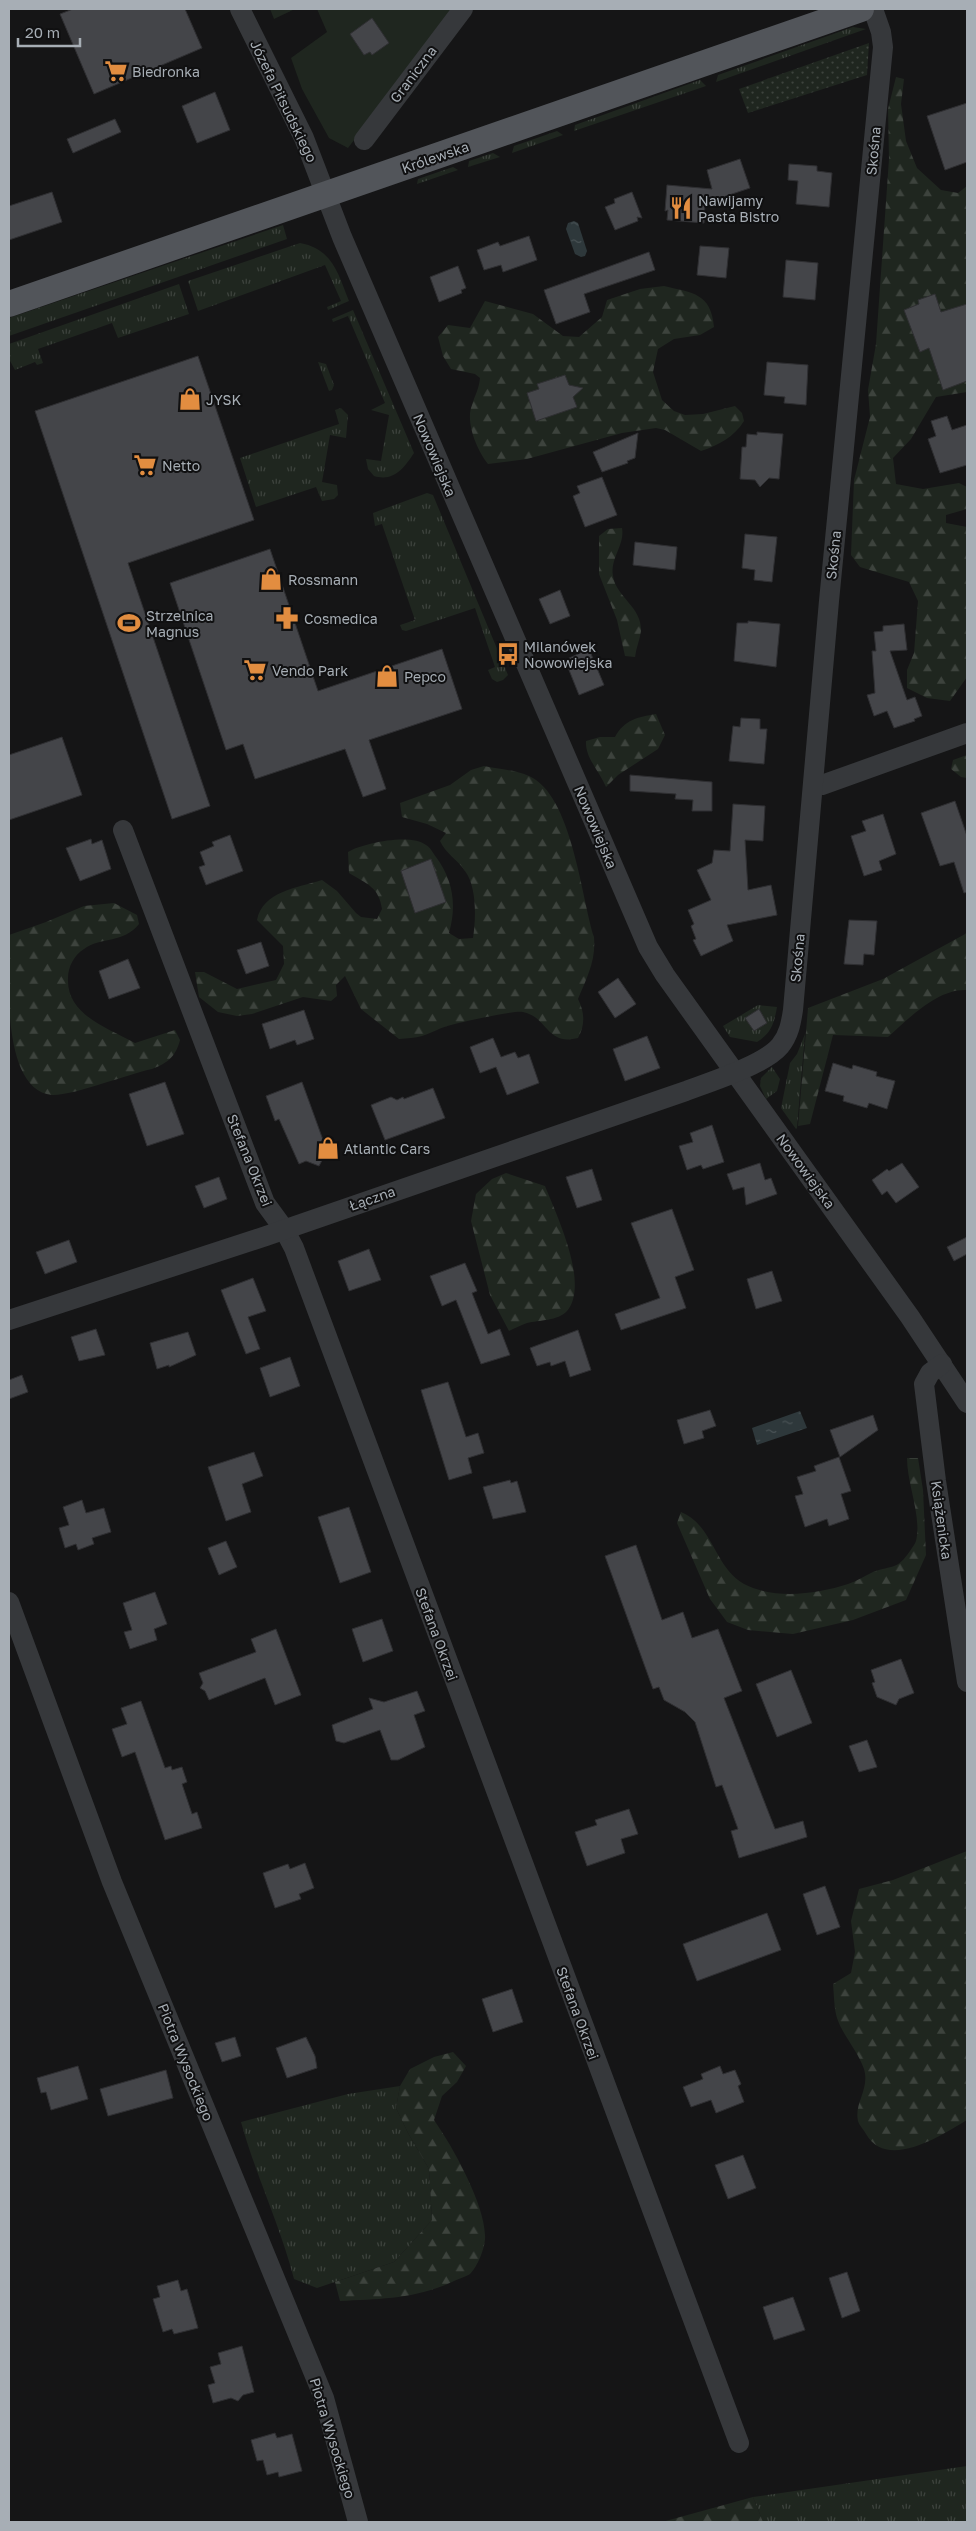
<svg xmlns="http://www.w3.org/2000/svg" width="976" height="2531" font-family="'Golos Text',sans-serif">
	<style>
		.grass { fill: url(#grass-tufts) }
		.forest { fill: url(#forest-firs) }
		.park { fill: url(#park-dots) }
		.garden { fill: #1f261f }
		.water { fill: url(#water-ripples) }
		.building { fill: #444549; stroke: #2f2f32 }
		.lines { fill: none; stroke-linecap: round; stroke-linejoin: round }
		.minor { stroke: #36383b; stroke-width: 20 }
		.major { stroke: #52555a; stroke-width: 26 }
		.labels { text-anchor: middle; dominant-baseline: central; stroke-width: 4; stroke-linejoin: round; paint-order: stroke }
		.poi-label { font-size: 14px; fill: #a7aeb5; stroke: #101011; text-anchor: start }
		.street-label { font-size: 14px; fill: #a7aeb5; stroke: #101011 }
	</style>
	<defs>
		<pattern id="grass-tufts" width="24" height="20" patternUnits="userSpaceOnUse" patternTransform="scale(1.25)"><rect width="24" height="20" fill="#1f261f"/><path d="M3 7l-1-3M5 7V3M7 7l1-3M15 17l-1-3M17 17v-4M19 17l1-3" fill="none" stroke="#3d433d"/></pattern>
		<pattern id="forest-firs" width="22" height="20" patternUnits="userSpaceOnUse" patternTransform="scale(1.25)"><rect width="22" height="20" fill="#1f261f"/><path d="M5 1l3.5 6h-7zM16 11l3.5 6h-7z" fill="#3d433d"/></pattern>
		<pattern id="park-dots" width="8" height="8" patternUnits="userSpaceOnUse" patternTransform="scale(1.25)"><rect width="8" height="8" fill="#1f261f"/><path d="M2 2h.1M6 6h.1" fill="none" stroke="#3d433d" stroke-width="1.8" stroke-linecap="round"/></pattern>
		<pattern id="water-ripples" width="26" height="14" patternUnits="userSpaceOnUse" patternTransform="scale(1.25)"><rect width="26" height="14" fill="#2e383b"/><path d="M2 4q2-2 4 0t4 0M15 11q2-2 4 0t4 0" fill="none" stroke="#495255"/></pattern>
	</defs>
	<rect width="100%" height="100%" fill="#151516"/>
	<g class="grass">
		<polygon points="853,27 866,29 716,82 718,75"/>
		<polygon points="700,80 706,86 574,131 575,125"/>
		<polygon points="557,131 563,135 512,153 514,146"/>
		<polygon points="493,153 500,157 468,167 469,161"/>
		<polygon points="453,167 458,170 417,184 418,179"/>
		<polygon points="283,225 287,239 9,336 9,318"/>
		<path d="M300 243C333 249 338 274 349 301L328 310 327 307 341 301 325 265 198 311 188 281Z"/>
		<polygon points="179,284 189,314 118,338 112,323 38,349 43,363 37,365 35,362 15,370 9,359 9,344"/>
		<path d="M353 310 414 453C404 468 394 482 374 476L368 469 366 459 381 461 389 415 371 410 385 403 348 316 333 322 332 319Z"/>
		<polygon points="318,362 326,364 334,385 332,390 329,391"/>
		<polygon points="341,408 348,415 346,438 330,435 322,482 337,485 338,495 334,499 322,501 316,487 256,507 240,458 339,424 335,410"/>
		<polygon points="427,493 433,495 508,675 503,680 497,682 492,679 488,670 495,667 475,608 406,631 402,630 400,625 415,620 382,524 375,526 373,513"/>
		<path d="M758 1005 777 1007C774 1024 771 1033 757 1042L730 1037 723 1026Z"/>
		<polygon points="805,1034 797,1128 796,1129 781,1108 790,1063 797,1054"/>
		<polygon points="772,1067 780,1079 777,1091 766,1099 760,1086 761,1078"/>
		<path d="M400 2086 396 2108 408 2133 429 2169 432 2220 394 2262 317 2288 294 2279C280 2225 256 2176 241 2122L348 2094Z"/>
		<polygon points="967,2466 967,2522 763,2522 753,2497"/>
	</g>
	<g class="forest">
		<polygon points="896,77 904,79 901,104 906,141 917,168 941,190 958,193 967,186 967,392 936,397 911,439 893,458 896,484 923,489 959,483 967,487 967,509 946,515 946,523 967,527 967,677 950,701 927,698 907,688 907,670 914,653 918,601 909,582 860,567 851,555 854,480 870,417 868,390 876,344 889,159 888,109"/>
		<path d="M664 286C693 293 711 293 714 327L700 335 674 339 658 349 653 372 662 400 674 411 685 415 703 414 735 406 742 413 744 421C734 437 719 445 701 451L665 430 656 428 622 433 527 459 488 464C477 450 465 422 472 405 475 395 479 389 480 378L475 374 451 369 443 356 438 337 448 325 470 328 485 301 533 314 563 336 579 337 602 317 607 300 640 289Z"/>
		<path d="M622 528C625 545 610 558 613 576 616 597 642 607 641 631 640 639 636 648 635 657L625 656 617 620 599 574V536L608 529Z"/>
		<path d="M656 714 665 735 658 749 618 775 606 787C600 772 585 758 586 741L600 737H615C624 720 638 717 656 714Z"/>
		<polygon points="967,755 967,778 961,777 951,769 953,760"/>
		<path d="M484 766C498 769 516 770 529 776 572 795 581 896 594 937 596 961 587 977 578 999 585 1013 585 1025 578 1038 546 1046 548 1017 523 1012 514 1010 463 1022 451 1025 441 1027 432 1033 422 1036 415 1038 407 1038 399 1039L361 1009 345 976 336 985 337 996 331 1001 303 997 252 1014 237 1016 218 1012 199 997 195 972H204L237 989 276 980 284 964 283 946 257 920C263 891 297 888 322 880L337 891 356 913 361 917 377 919 382 909C379 887 367 884 349 873L348 852C363 843 411 833 426 845 430 847 433 853 436 857 453 880 457 905 449 933L459 939 473 938C476 919 477 887 465 871 457 859 446 854 440 841L446 833 427 824 402 817 400 803 450 785 471 770Z"/>
		<path d="M114 903 137 915 139 924C123 944 102 936 84 949 74 955 68 967 68 978 66 1015 108 1028 135 1043L175 1030 180 1040C176 1056 168 1063 152 1069 128 1074 72 1096 52 1095 0 1090 9 973 9 935L46 922 84 906Z"/>
		<path d="M967 933V990C938 988 908 1019 888 1037L833 1035 810 1124 798 1126 808 1008 883 979Z"/>
		<path d="M506 1173 545 1186C556 1214 590 1284 567 1311 558 1321 539 1320 527 1323 521 1325 515 1328 509 1331L490 1295 471 1221 476 1194 492 1179Z"/>
		<path d="M907 1458H918L923 1490 926 1555 906 1600 853 1620 793 1634 748 1630 727 1622 710 1599 677 1523 681 1512C714 1526 714 1567 744 1584 775 1600 817 1594 848 1584 857 1581 864 1576 873 1572 893 1565 897 1570 910 1551 912 1548 915 1544 916 1541 922 1517 907 1484 907 1458Z"/>
		<path d="M967 1851V2120C942 2135 887 2171 866 2134 864 2130 859 2125 858 2121 854 2103 870 2089 864 2069 858 2051 843 2036 837 2018 834 2008 834 1994 833 1984L851 1973 855 1952 851 1921 859 1889 893 1880Z"/>
		<path d="M453 2052 466 2066 457 2082 442 2096 434 2120C453 2147 484 2203 485 2235 486 2246 478 2266 470 2274 466 2277 457 2279 452 2282 415 2299 379 2299 340 2301L335 2282 394 2262 432 2220 429 2169 408 2133 396 2108 400 2086 410 2069 434 2057Z"/>
		<polygon points="753,2497 763,2522 662,2522"/>
	</g>
	<polygon class="park" points="869,43 867,75 748,113 739,89"/>
	<g class="garden">
		<polygon points="270,9 295,9 274,19"/>
		<polygon points="317,9 454,9 348,148 329,138 302,89 291,58 327,32"/>
	</g>
	<g class="water">
		<polygon points="574,221 578,223 587,251 585,256 581,257 575,254 566,229 568,223"/>
		<polygon points="800,1411 807,1428 757,1445 752,1428"/>
	</g>
	<g class="building">
		<polygon points="73,9 185,9 202,48 94,94 60,14"/>
		<polygon points="372,18 389,43 372,55 370,52 364,55 350,34"/>
		<polygon points="215,92 230,130 197,143 182,106"/>
		<polygon points="967,103 967,162 945,170 927,116"/>
		<polygon points="115,119 121,132 73,153 67,139"/>
		<polygon points="740,159 750,188 705,203 704,223 667,220 668,210 665,211 667,185 712,189 707,170"/>
		<polygon points="789,164 817,166 817,171 832,173 829,207 796,204 798,181 788,180"/>
		<polygon points="52,192 62,222 9,240 9,206"/>
		<polygon points="632,192 642,218 637,217 638,221 615,230 605,207 615,203 614,199"/>
		<polygon points="529,236 537,260 503,272 501,265 484,270 477,250 498,242 500,246"/>
		<polygon points="700,246 729,248 726,278 697,275"/>
		<polygon points="649,252 655,270 584,294 590,312 556,324 544,290"/>
		<polygon points="786,260 818,263 815,300 783,297"/>
		<polygon points="458,266 466,288 461,290 462,293 439,302 430,277"/>
		<polygon points="935,294 941,312 967,304 967,381 943,390 929,348 920,352 904,310 919,304 918,300"/>
		<polygon points="198,356 254,520 128,563 210,806 172,819 35,411"/>
		<polygon points="767,362 808,365 806,405 784,403 785,397 764,395"/>
		<polygon points="565,375 569,385 583,388 573,397 577,407 536,421 527,393 539,389 537,384"/>
		<polygon points="947,416 952,430 967,425 967,465 940,473 928,439 936,436 931,421"/>
		<polygon points="757,432 783,434 779,479 769,478 760,487 755,480 740,479 742,447 746,447 747,434 757,435"/>
		<polygon points="638,433 635,458 627,461 628,463 602,472 593,452"/>
		<polygon points="602,477 617,515 585,527 573,496 580,493 577,486"/>
		<polygon points="745,534 777,537 772,582 754,580 755,570 742,568"/>
		<polygon points="635,542 677,547 675,570 633,565"/>
		<polygon points="270,549 318,691 442,649 462,709 369,740 386,789 363,797 345,749 255,779 243,744 226,750 170,583"/>
		<polygon points="560,590 570,616 550,624 539,599"/>
		<polygon points="748,621 780,624 776,667 734,661 737,623 748,623"/>
		<polygon points="904,624 907,650 890,651 907,700 915,697 922,716 914,719 915,721 894,728 887,711 874,716 867,695 875,693 872,651 876,651 874,632 883,631 883,626"/>
		<polygon points="589,649 604,685 579,695 565,660"/>
		<polygon points="741,718 760,719 760,729 767,729 764,764 729,761 733,726 740,727"/>
		<polygon points="62,737 82,795 9,820 9,755"/>
		<polygon points="630,775 712,782 712,811 692,811 693,800 675,799 676,794 630,791"/>
		<polygon points="955,801 967,836 967,892 964,893 954,862 940,866 921,813"/>
		<polygon points="733,804 765,806 763,841 745,840 748,890 771,885 777,915 727,925 733,941 701,956 693,940 696,939 691,926 694,924 688,910 711,900 697,870 712,863 714,850 730,851"/>
		<polygon points="883,814 896,854 879,861 882,870 864,876 851,836 866,831 862,821"/>
		<polygon points="230,835 243,871 206,885 199,867 205,865 200,852 214,846 212,842"/>
		<polygon points="91,839 92,844 102,840 111,869 80,881 66,848"/>
		<polygon points="431,859 446,902 415,913 401,871"/>
		<polygon points="849,920 877,921 874,955 864,954 863,965 844,964"/>
		<polygon points="261,942 269,966 246,974 237,950"/>
		<polygon points="128,959 140,988 109,999 99,971"/>
		<polygon points="618,978 636,1004 615,1018 598,992"/>
		<polygon points="759,1009 767,1023 754,1031 745,1018"/>
		<polygon points="304,1010 314,1039 297,1045 295,1040 270,1049 262,1024"/>
		<polygon points="647,1036 660,1068 625,1081 613,1049"/>
		<polygon points="493,1038 501,1057 515,1052 518,1058 529,1054 539,1083 507,1095 496,1067 480,1073 470,1047"/>
		<polygon points="833,1063 852,1069 853,1065 877,1072 876,1076 895,1081 887,1109 869,1103 867,1108 843,1101 844,1096 825,1091"/>
		<polygon points="165,1082 184,1134 147,1146 129,1094"/>
		<polygon points="302,1082 327,1151 319,1166 306,1161 299,1164 279,1119 275,1121 266,1096"/>
		<polygon points="433,1088 445,1118 385,1140 371,1105 391,1097 397,1100 403,1097 404,1099"/>
		<polygon points="712,1125 724,1162 703,1169 701,1165 687,1170 679,1146 693,1142 690,1133"/>
		<polygon points="760,1163 765,1180 771,1178 777,1194 746,1205 744,1187 733,1190 727,1174"/>
		<polygon points="902,1163 919,1187 896,1203 887,1191 882,1195 872,1180 887,1169 889,1171"/>
		<polygon points="592,1169 602,1200 577,1208 566,1177"/>
		<polygon points="219,1177 227,1199 204,1208 195,1186"/>
		<polygon points="672,1209 694,1270 675,1277 686,1308 621,1330 615,1314 660,1298 631,1223"/>
		<polygon points="967,1237 967,1254 954,1261 947,1247"/>
		<polygon points="69,1240 77,1262 45,1274 36,1252"/>
		<polygon points="369,1249 381,1280 349,1291 338,1261"/>
		<polygon points="465,1263 477,1291 472,1293 488,1334 500,1329 510,1355 481,1364 456,1300 442,1306 430,1276"/>
		<polygon points="772,1271 782,1301 756,1309 747,1279"/>
		<polygon points="253,1278 266,1311 248,1317 260,1349 246,1354 221,1290"/>
		<polygon points="96,1329 105,1355 79,1361 71,1337"/>
		<polygon points="578,1330 591,1370 570,1377 565,1361 551,1366 550,1362 537,1366 530,1348"/>
		<polygon points="188,1332 196,1355 169,1367 169,1365 157,1369 150,1343"/>
		<polygon points="290,1357 300,1386 270,1397 260,1368"/>
		<polygon points="22,1375 28,1392 9,1399 9,1380"/>
		<polygon points="448,1382 466,1437 478,1433 484,1453 468,1458 472,1473 449,1480 421,1390"/>
		<polygon points="710,1410 716,1426 702,1431 704,1438 684,1444 677,1420"/>
		<polygon points="873,1415 878,1430 840,1457 830,1430"/>
		<polygon points="254,1452 263,1476 242,1484 251,1512 226,1521 208,1467"/>
		<polygon points="839,1457 851,1491 841,1494 849,1519 829,1526 827,1519 805,1527 795,1496 803,1494 797,1477 816,1471 814,1466"/>
		<polygon points="510,1480 511,1483 517,1481 526,1512 493,1519 483,1487"/>
		<polygon points="82,1500 86,1513 104,1508 111,1532 92,1538 94,1544 78,1550 76,1544 65,1548 59,1528 69,1525 63,1507"/>
		<polygon points="349,1507 371,1572 340,1583 318,1517"/>
		<polygon points="226,1541 237,1567 219,1575 208,1548"/>
		<polygon points="636,1545 662,1620 683,1612 692,1638 718,1629 742,1691 724,1698 775,1829 803,1821 807,1837 739,1858 731,1831 738,1829 722,1785 716,1787 695,1722 685,1712 664,1700 659,1687 653,1689 605,1556"/>
		<polygon points="155,1592 167,1624 154,1629 157,1640 130,1649 124,1632 132,1630 123,1603"/>
		<polygon points="382,1619 393,1651 363,1662 352,1629"/>
		<polygon points="276,1629 301,1695 275,1705 265,1678 209,1700 205,1691 200,1688 203,1683 199,1673 256,1652 251,1639"/>
		<polygon points="901,1659 914,1693 899,1699 896,1705 877,1697 872,1683 875,1682 871,1670"/>
		<polygon points="791,1670 812,1723 777,1737 756,1684"/>
		<polygon points="417,1691 425,1711 414,1715 425,1747 398,1760 391,1760 380,1730 344,1743 336,1741 332,1725 373,1709 369,1698 384,1702"/>
		<polygon points="141,1701 165,1768 171,1766 172,1770 182,1767 187,1782 182,1784 192,1814 197,1812 202,1828 165,1840 135,1752 122,1757 112,1729 127,1724 121,1708"/>
		<polygon points="867,1740 877,1767 859,1772 849,1746"/>
		<polygon points="629,1809 638,1834 621,1839 625,1853 587,1866 575,1832 597,1825 595,1820"/>
		<polygon points="305,1863 314,1888 299,1894 301,1899 275,1908 263,1873 288,1864 290,1869"/>
		<polygon points="825,1886 840,1927 817,1935 803,1894"/>
		<polygon points="767,1913 781,1950 697,1981 683,1944"/>
		<polygon points="512,1989 523,2022 493,2032 482,1999"/>
		<polygon points="235,2037 241,2056 222,2062 215,2043"/>
		<polygon points="306,2037 315,2056 317,2068 287,2078 276,2048"/>
		<polygon points="78,2066 88,2099 51,2110 46,2092 41,2093 37,2078"/>
		<polygon points="720,2066 723,2074 735,2070 741,2084 738,2086 744,2102 716,2113 711,2100 691,2107 683,2087 703,2079 701,2074"/>
		<polygon points="166,2070 173,2098 108,2116 100,2089"/>
		<polygon points="743,2155 756,2188 728,2199 715,2165"/>
		<polygon points="847,2272 860,2311 842,2318 829,2278"/>
		<polygon points="178,2280 181,2291 187,2289 198,2328 174,2334 172,2329 163,2332 153,2299 160,2297 157,2286"/>
		<polygon points="793,2297 805,2330 774,2340 763,2307"/>
		<polygon points="242,2346 254,2392 243,2395 238,2401 231,2398 213,2403 208,2385 215,2383 210,2367 221,2364 218,2353"/>
		<polygon points="275,2433 277,2438 292,2434 302,2471 279,2477 278,2472 267,2475 263,2460 257,2461 251,2440"/>
	</g>
	<g class="lines">
		<g class="minor">
			<polyline points="240,9 304,138 342,237 648,947 665,975 910,1317 967,1403"/>
			<polyline points="364,140 463,9"/>
			<polyline points="814,784 822,785 967,733"/>
			<polyline points="123,830 265,1203 284,1229 294,1248 739,2443"/>
			<path d="M9 1320 266 1236 686 1091C710 1082 764 1065 780 1046 789 1035 791 1023 793 1010L829 601 883 47 881 32 873 9"/>
			<polyline points="942,1364 930,1373 924,1384 936,1481 967,1682"/>
			<polyline points="9,1602 112,1882 324,2398 358,2522"/>
		</g>
		<polyline class="major" points="9,304 861,9"/>
	</g>
	<defs>
		<symbol id="supermarket-bare" viewBox="-9 -9 18 18"><path d="M-6-5.5h2.5l.6 2H6L4.5 2H-2.5L-4.4-4H-6ZM-1.5 3.2a1.3 1.3 0 1 0 .1 0ZM3 3.2a1.3 1.3 0 1 0 .1 0Z" fill="#e28d40" stroke="#101011" stroke-width="2.5" paint-order="stroke"/></symbol>
		<symbol id="restaurant-bare" viewBox="-9 -9 18 18"><path d="M-5-6h1v4h1v-4h1v4h1v-4h1v5L-1.5 .5V6h-2V.5L-5-1ZM5-6V6H3V1.5H1.5Q1.5-4 5-6Z" fill="#e28d40" stroke="#101011" stroke-width="2.5" paint-order="stroke"/></symbol>
		<symbol id="shop-bare" viewBox="-9 -9 18 18"><path d="M-5-2.5h2.3a2.7 3.5 0 0 1 5.4 0H5L5.5 6h-11ZM-1.5-2.5h3a1.5 2.3 0 0 0-3 0Z" fill="#e28d40" stroke="#101011" stroke-width="2.5" paint-order="stroke"/></symbol>
		<symbol id="pharmacy-bare" viewBox="-9 -9 18 18"><path d="M-2-6h4v4h4v4h-4v4h-4v-4h-4v-4h4Z" fill="#e28d40" stroke="#101011" stroke-width="2.5" paint-order="stroke"/></symbol>
		<symbol id="stadium-bare" viewBox="-9 -9 18 18"><path d="M0-5a6.5 5 0 1 0 0 10a6.5 5 0 1 0 0-10ZM-3.5-1.8h7v3.6h-7Z" fill="#e28d40" stroke="#101011" stroke-width="2.5" paint-order="stroke"/></symbol>
		<symbol id="bus-bare" viewBox="-9 -9 18 18"><path d="M-5-6H5V4H4V6H2V4H-2V6H-4V4H-5ZM-3.5-4V0h7V-4ZM-3.5 1.2v1.5H-2V1.2ZM2 1.2v1.5H3.5V1.2Z" fill="#e28d40" stroke="#101011" stroke-width="2.5" paint-order="stroke"/></symbol>
	</defs>
	<g fill-rule="evenodd">
		<use href="#supermarket-bare" x="100" y="55" width="32" height="32"/>
		<use href="#restaurant-bare" x="665" y="192" width="32" height="32"/>
		<use href="#shop-bare" x="174" y="383" width="32" height="32"/>
		<use href="#supermarket-bare" x="129" y="449" width="32" height="32"/>
		<use href="#shop-bare" x="255" y="563" width="32" height="32"/>
		<use href="#pharmacy-bare" x="271" y="602" width="32" height="32"/>
		<use href="#stadium-bare" x="113" y="607" width="32" height="32"/>
		<use href="#bus-bare" x="492" y="638" width="32" height="32"/>
		<use href="#supermarket-bare" x="239" y="654" width="32" height="32"/>
		<use href="#shop-bare" x="371" y="660" width="32" height="32"/>
		<use href="#shop-bare" x="312" y="1132" width="32" height="32"/>
	</g>
	<g class="labels">
		<g class="poi-label">
			<text x="132" y="71">Biedronka</text>
			<text x="698" y="200">Nawijamy<tspan x="698" dy="16">Pasta Bistro</tspan></text>
			<text x="206" y="399">JYSK</text>
			<text x="162" y="465">Netto</text>
			<text x="288" y="579">Rossmann</text>
			<text x="146" y="615">Strzelnica<tspan x="146" dy="16">Magnus</tspan></text>
			<text x="304" y="618">Cosmedica</text>
			<text x="524" y="646">Milanówek<tspan x="524" dy="16">Nowowiejska</tspan></text>
			<text x="272" y="670">Vendo Park</text>
			<text x="404" y="676">Pepco</text>
			<text x="344" y="1148">Atlantic Cars</text>
		</g>
		<g class="street-label">
			<text transform="translate(413 74) rotate(-53)">Graniczna</text>
			<text transform="translate(284 101) rotate(64)">Józefa Piłsudskiego</text>
			<text transform="translate(873 151) rotate(-85)">Skośna</text>
			<text transform="translate(435 157) rotate(-19)">Królewska</text>
			<text transform="translate(435 455) rotate(67)">Nowowiejska</text>
			<text transform="translate(833 555) rotate(-84)">Skośna</text>
			<text transform="translate(596 827) rotate(67)">Nowowiejska</text>
			<text transform="translate(797 958) rotate(-85)">Skośna</text>
			<text transform="translate(250 1160) rotate(68)">Stefana Okrzei</text>
			<text transform="translate(806 1171) rotate(54)">Nowowiejska</text>
			<text transform="translate(372 1198) rotate(-19)">Łączna</text>
			<text transform="translate(942 1520) rotate(82)">Książenicka</text>
			<text transform="translate(437 1634) rotate(70)">Stefana Okrzei</text>
			<text transform="translate(578 2013) rotate(70)">Stefana Okrzei</text>
			<text transform="translate(186 2062) rotate(68)">Piotra Wysockiego</text>
			<text transform="translate(333 2438) rotate(73)">Piotra Wysockiego</text>
		</g>
	</g>
	<rect width="976" height="2531" fill="none" stroke="#a7aeb5" stroke-width="20"/>
	<path d="M18 38v8h62v-8" fill="none" stroke="#a7aeb5" stroke-width="2.5"/>
	<text x="25" y="38" font-size="15" fill="#a7aeb5" stroke="#101011" stroke-width="4" paint-order="stroke">20 m</text>
</svg>
